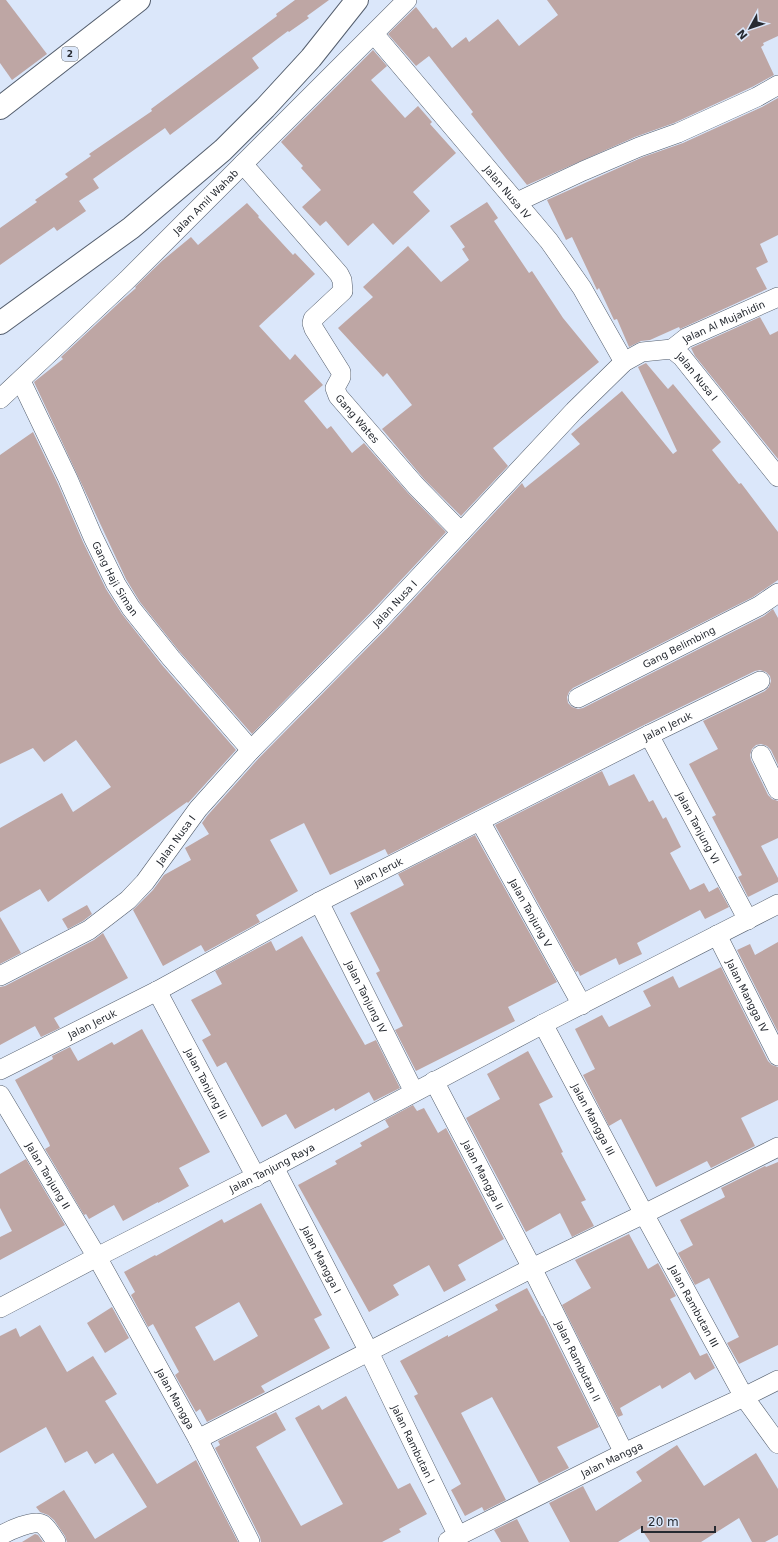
<svg xmlns="http://www.w3.org/2000/svg" width="778" height="1542" font-family="'DejaVu Sans',sans-serif">
	<style>
		.building { fill: #bea6a4; fill-rule: evenodd }
		.lines { fill: none; stroke-linecap: round; stroke-linejoin: round }
		.minor-casing { stroke: #545e6d; stroke-width: 20 }
		.motorway-casing { stroke: #545e6d; stroke-width: 24 }
		.minor { stroke: #fff; stroke-width: 19 }
		.motorway { stroke: #fff; stroke-width: 22 }
		.labels { text-anchor: middle; dominant-baseline: central; stroke-width: 3.5; stroke-linejoin: round; paint-order: stroke }
		.shield { fill: #dbe7fa; stroke: #5c636d; stroke-width: 1 }
		.shield-label { font-size: 9px; font-weight: bold; fill: #262a31 }
		.street-label { font-size: 10px; fill: #262a31; stroke: #dbe7fa }
	</style>
	<rect width="100%" height="100%" fill="#dbe7fa"/>
	<g class="building">
		<polygon points="0,0 6,0 47,54 12,80 0,63"/>
		<polygon points="295,0 329,0 307,16 309,18 289,32 288,31 252,58 259,68 170,135 165,128 93,179 99,188 79,201 86,211 57,231 54,227 0,265 0,228 37,202 35,200 68,177 65,174 91,156 89,154 152,111 151,109 277,16 276,14"/>
		<polygon points="547,0 778,0 778,36 763,43 764,45 761,47 774,75 752,87 674,123 635,137 527,185 471,114 473,112 429,56 416,66 388,34 416,7 433,29 436,27 452,48 466,37 469,42 498,19 519,46 558,15"/>
		<polygon points="373,50 387,66 371,80 405,118 418,106 432,122 430,124 456,153 413,192 430,211 393,245 373,223 348,246 326,221 320,226 302,207 321,190 301,168 303,166 281,142"/>
		<polygon points="778,98 778,235 760,244 768,262 756,268 767,289 680,329 679,327 650,340 641,341 629,347 617,319 614,320 599,288 597,290 572,237 566,240 547,200 643,157 683,143 762,107"/>
		<polygon points="487,202 498,218 494,221 529,273 532,271 563,318 599,362 493,448 508,466 461,516 424,479 382,429 412,405 387,373 383,377 338,328 373,297 363,287 408,246 441,282 469,260 462,249 465,247 450,226"/>
		<polygon points="247,203 259,216 258,217 293,255 295,253 315,274 259,326 290,360 295,354 323,385 304,401 327,429 331,426 352,453 364,443 408,493 446,532 372,611 252,734 179,651 140,602 126,579 34,382 63,359 61,357 120,302 136,288 135,287 162,261 191,237 198,245"/>
		<polygon points="760,317 770,335 778,331 778,459 695,356 691,348"/>
		<polygon points="646,363 668,389 673,384 721,442 712,450 739,484 741,483 778,532 778,580 753,597 573,688 569,692 567,697 568,703 572,707 578,709 583,708 764,616 773,609 778,618 778,765 771,750 767,746 761,744 756,745 752,749 750,755 751,760 768,795 772,799 778,801 778,838 761,846 778,878 778,882 748,897 738,877 742,875 712,817 716,815 689,764 718,749 703,721 765,691 769,687 771,681 770,676 766,672 760,670 755,671 644,725 388,855 385,849 330,875 304,823 270,840 298,891 256,915 260,922 205,952 201,945 163,966 133,910 153,890 164,875 191,860 185,848 209,834 202,823 207,816 259,758 388,627 522,483 525,488 580,444 571,434 622,391 673,454 677,451 638,367"/>
		<polygon points="33,432 58,484 83,542 106,589 122,614 162,665 236,750 188,803 187,802 48,902 40,889 0,912 0,828 62,793 73,812 111,787 76,740 44,762 33,748 0,764 0,455"/>
		<polygon points="602,771 609,786 634,774 649,802 653,800 663,819 666,817 681,847 670,853 690,890 704,883 709,892 718,887 729,907 705,919 700,910 637,943 642,954 619,965 616,958 580,976 578,971 576,972 495,825"/>
		<polygon points="475,835 557,982 508,1007 515,1021 416,1071 395,1030 403,1026 376,973 380,971 350,913 404,885 398,874"/>
		<polygon points="87,905 92,914 83,921 68,929 62,919"/>
		<polygon points="0,917 21,953 0,964"/>
		<polygon points="103,933 128,978 54,1018 60,1028 41,1037 35,1026 0,1045 0,987 5,986 94,940"/>
		<polygon points="302,936 365,1045 376,1040 400,1088 374,1101 369,1092 335,1111 334,1108 295,1129 286,1114 262,1127 226,1062 217,1067 202,1040 211,1035 191,1000 222,984 215,971 271,941 276,951"/>
		<polygon points="778,942 778,1032 737,950 750,944 755,955"/>
		<polygon points="721,967 768,1061 772,1065 778,1067 778,1100 741,1118 755,1146 711,1168 707,1161 656,1187 621,1119 609,1126 583,1075 595,1069 575,1029 602,1015 609,1027 651,1006 643,991 673,976 679,988"/>
		<polygon points="142,1029 210,1152 179,1168 189,1186 158,1203 158,1202 123,1221 114,1205 89,1219 86,1214 84,1215 45,1149 50,1146 49,1143 15,1080 53,1059 52,1056 70,1047 78,1061 112,1042 114,1045"/>
		<polygon points="528,1051 553,1097 539,1104 563,1152 561,1153 586,1200 581,1202 594,1226 572,1237 560,1213 526,1232 466,1118 500,1099 487,1074"/>
		<polygon points="413,1105 417,1111 424,1108 438,1133 446,1128 504,1239 458,1265 466,1280 444,1292 429,1265 393,1285 399,1295 369,1312 298,1185 337,1164 335,1161 362,1146 360,1143 389,1127 385,1120"/>
		<polygon points="26,1159 65,1225 0,1260 0,1237 12,1231 0,1208 0,1174"/>
		<polygon points="778,1162 778,1345 739,1364 727,1343 739,1337 709,1278 695,1285 678,1253 693,1245 680,1220 725,1197 721,1188 765,1166 766,1167"/>
		<path d="M261 1203 322 1315 314 1319 330 1348 261 1386 265 1392 207 1422 200 1409 196 1412 175 1375 179 1372 153 1324 148 1327 131 1295 135 1292 124 1272 155 1255 156 1256 222 1219 224 1223ZM239 1302 258 1336 214 1361 195 1327Z"/>
		<polygon points="629,1234 648,1269 658,1263 676,1296 670,1299 700,1356 707,1353 715,1368 695,1380 690,1372 662,1389 660,1385 620,1408 623,1415 618,1417 562,1305 591,1288 575,1260"/>
		<polygon points="527,1288 542,1316 543,1316 599,1427 557,1447 569,1468 539,1483 492,1397 461,1413 506,1500 484,1511 482,1507 465,1516 451,1490 461,1484 414,1396 418,1394 400,1361 448,1335 448,1337 498,1310 495,1305"/>
		<polygon points="112,1307 129,1338 105,1353 87,1323"/>
		<polygon points="40,1325 67,1372 93,1356 117,1394 105,1401 157,1484 196,1460 238,1542 67,1542 65,1536 54,1520 48,1515 40,1512 36,1507 64,1490 95,1539 147,1507 113,1453 95,1464 87,1451 65,1463 46,1427 0,1453 0,1336 16,1328 20,1337"/>
		<polygon points="346,1396 398,1489 410,1483 427,1514 399,1529 401,1532 382,1542 261,1542 260,1537 215,1448 220,1445 218,1441 276,1412 286,1430 256,1447 301,1526 343,1504 295,1418 319,1405 322,1410"/>
		<polygon points="677,1445 704,1486 756,1453 778,1489 778,1535 765,1542 752,1542 739,1518 701,1542 650,1542 641,1528 618,1542 570,1542 549,1503 583,1486 596,1511 642,1481 636,1472"/>
		<polygon points="517,1519 529,1542 501,1542 494,1530"/>
		<polygon points="35,1534 38,1535 43,1542 22,1542"/>
	</g>
	<g class="lines">
		<defs>
			<g id="minor">
				<path id="s1" d="M374 34 549 241 582 288 624 362"/>
				<path id="s2" d="M243 164 339 274 342 280 343 291 313 319 312 323 314 329 341 372V377L335 388 338 396 416 486 461 532"/>
				<polyline points="517,202 583,171 639,147 678,133 757,97 778,85"/>
				<path id="s3" d="M672 349 686 338 778 297"/>
				<path id="s4" d="M21 381 68 479 93 537 116 584 131 608 171 658 251 750"/>
				<path id="s5" d="M0 399 127 280 407 0"/>
				<path id="s6" d="M578 698 759 606 778 593"/>
				<path id="s7" d="M649 735 748 920"/>
				<polyline points="761,755 778,790"/>
				<path id="s8" d="M480 821 582 1005"/>
				<path id="s9" d="M319 902 414 1092"/>
				<path id="s10" d="M717 935 778 1056"/>
				<path id="s11" d="M0 976 89 930 128 900 145 882 198 809 251 750 380 619 574 411 624 362 642 352 672 349 682 357 778 477"/>
				<path id="s12" d="M157 991 256 1177"/>
				<path id="s13" d="M543 1024 644 1214 744 1397 778 1444"/>
				<path id="s14" d="M0 1070 157 991 319 902 649 735 760 681"/>
				<path id="s15" d="M434 1081 532 1268 624 1453"/>
				<path id="s16" d="M0 1095 97 1257 198 1439 250 1542"/>
				<path id="s17" d="M274 1167 369 1352 458 1536"/>
				<path id="s18" d="M0 1308 97 1257 274 1167 543 1024 778 904"/>
				<polyline points="198,1439 532,1268 644,1214 778,1147"/>
				<path d="M0 1536C8 1531 34 1519 42 1524 47 1527 53 1537 56 1542"/>
				<path id="s19" d="M448 1541 624 1453 744 1397 778 1380"/>
			</g>
			<g id="motorway">
				<polyline points="0,108 139,0"/>
				<polyline points="0,323 131,228 223,150 265,108 311,58 357,0"/>
			</g>
		</defs>
		<use href="#minor" class="minor-casing"/>
		<use href="#motorway" class="motorway-casing"/>
		<use href="#minor" class="minor"/>
		<use href="#motorway" class="motorway"/>
	</g>
	<g class="labels">
		<rect class="shield" x="62" y="47" width="16" height="14" rx="3"/>
		<g class="shield-label">
			<text x="70" y="54">2</text>
		</g>
		<g class="street-label">
			<text stroke="none"><textPath href="#s1" startOffset="207">Jalan Nusa IV</textPath></text>
			<text stroke="none"><textPath href="#s5" startOffset="285">Jalan Amil Wahab</textPath></text>
			<text stroke="none"><textPath href="#s3" startOffset="59">Jalan Al Mujahidin</textPath></text>
			<text stroke="none"><textPath href="#s11" startOffset="970">Jalan Nusa I</textPath></text>
			<text stroke="none"><textPath href="#s2" startOffset="322">Gang Wates</textPath></text>
			<text stroke="none"><textPath href="#s4" startOffset="219">Gang Haji Siman</textPath></text>
			<text stroke="none"><textPath href="#s11" startOffset="549">Jalan Nusa I</textPath></text>
			<text stroke="none"><textPath href="#s6" startOffset="113">Gang Belimbing</textPath></text>
			<text stroke="none"><textPath href="#s14" startOffset="751">Jalan Jeruk</textPath></text>
			<text stroke="none"><textPath href="#s7" startOffset="105">Jalan Tanjung VI</textPath></text>
			<text stroke="none"><textPath href="#s11" startOffset="226">Jalan Nusa I</textPath></text>
			<text stroke="none"><textPath href="#s14" startOffset="427">Jalan Jeruk</textPath></text>
			<text stroke="none"><textPath href="#s8" startOffset="105">Jalan Tanjung V</textPath></text>
			<text stroke="none"><textPath href="#s10" startOffset="68">Jalan Mangga IV</textPath></text>
			<text stroke="none"><textPath href="#s9" startOffset="106">Jalan Tanjung IV</textPath></text>
			<text stroke="none"><textPath href="#s14" startOffset="103">Jalan Jeruk</textPath></text>
			<text stroke="none"><textPath href="#s12" startOffset="105">Jalan Tanjung III</textPath></text>
			<text stroke="none"><textPath href="#s13" startOffset="108">Jalan Mangga III</textPath></text>
			<text stroke="none"><textPath href="#s18" startOffset="306">Jalan Tanjung Raya</textPath></text>
			<text stroke="none"><textPath href="#s15" startOffset="106">Jalan Mangga II</textPath></text>
			<text stroke="none"><textPath href="#s16" startOffset="94">Jalan Tanjung II</textPath></text>
			<text stroke="none"><textPath href="#s17" startOffset="104">Jalan Mangga I</textPath></text>
			<text stroke="none"><textPath href="#s13" startOffset="320">Jalan Rambutan III</textPath></text>
			<text stroke="none"><textPath href="#s15" startOffset="315">Jalan Rambutan II</textPath></text>
			<text stroke="none"><textPath href="#s16" startOffset="351">Jalan Mangga</textPath></text>
			<text stroke="none"><textPath href="#s17" startOffset="310">Jalan Rambutan I</textPath></text>
			<text stroke="none"><textPath href="#s19" startOffset="183">Jalan Mangga</textPath></text>
		</g>
	</g>
	<g transform="translate(750 28) rotate(230)" stroke="#dbe7fa" stroke-width="3" paint-order="stroke">
	<path d="M0-3L7 15L0 10L-7 15Z" fill="#262a31"/>
	<text y="-6" font-size="11" font-weight="bold" text-anchor="middle" fill="#262a31">N</text>
	</g>
	<path d="M642 1526v6h73v-6" fill="none" stroke="#262a31" stroke-width="2"/>
	<text x="648" y="1526" font-size="12" fill="#262a31" stroke="#dbe7fa" stroke-width="3" paint-order="stroke">20 m</text>
</svg>
